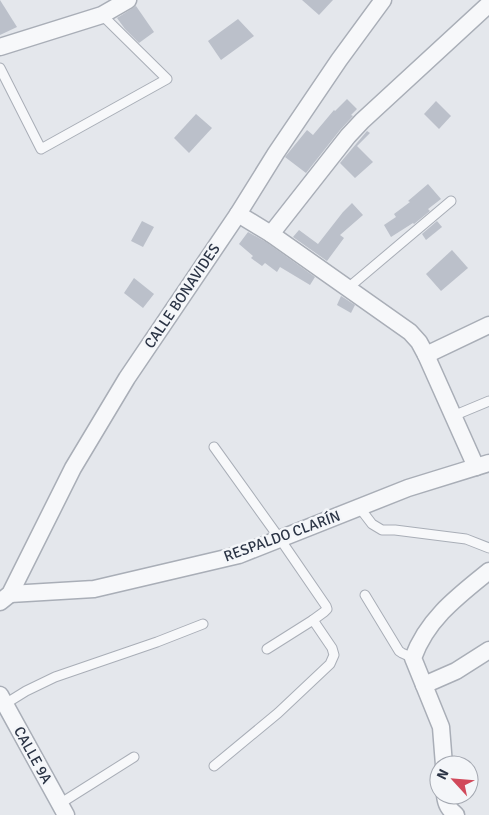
<svg xmlns="http://www.w3.org/2000/svg" width="489" height="815" font-family="Signika,sans-serif">
	<style>
		.building { fill: #bbc0ca }
		.lines { fill: none; stroke-linecap: round; stroke-linejoin: round }
		.service-casing { stroke: #a9aeb7; stroke-width: 11 }
		.minor-casing { stroke: #a9aeb7; stroke-width: 19 }
		.service { stroke: #f7f8fa; stroke-width: 9 }
		.minor { stroke: #f7f8fa; stroke-width: 16 }
		.labels { text-anchor: middle; dominant-baseline: central; stroke-width: 5; stroke-linejoin: round; paint-order: stroke }
		.street-label { font-size: 15px; fill: #2b3445; stroke: #f4f6f9 }
	</style>
	<rect width="100%" height="100%" fill="#e4e7ec"/>
	<g class="building">
		<polygon points="0,0 17,27 0,35"/>
		<polygon points="302,0 333,0 319,15"/>
		<polygon points="136,6 154,32 139,43 125,29 117,18"/>
		<polygon points="238,19 254,36 221,60 208,41"/>
		<polygon points="347,99 357,109 351,115 353,116 340,130 306,173 285,157 307,130 313,135 334,110 335,111"/>
		<polygon points="436,101 451,116 439,129 424,114"/>
		<polygon points="196,114 212,128 189,153 174,138"/>
		<polygon points="367,131 370,133 357,146 373,162 355,178 340,163"/>
		<polygon points="428,184 441,199 428,209 430,211 414,224 413,223 391,237 384,225 396,217 394,214 410,202 408,201"/>
		<polygon points="352,203 363,215 340,235 344,238 327,261 293,237 299,230 318,244 343,212"/>
		<polygon points="142,221 154,227 143,247 131,241"/>
		<polygon points="437,221 442,227 426,240 422,234"/>
		<polygon points="248,232 266,242 315,277 310,285 280,267 277,272 265,263 262,266 251,258 253,256 239,244"/>
		<polygon points="452,250 468,268 441,291 426,274"/>
		<polygon points="134,278 154,294 143,308 124,293"/>
		<polygon points="341,296 355,305 351,313 337,305"/>
	</g>
	<g class="lines">
		<defs>
			<g id="service">
				<polyline points="0,68 41,149 167,79 102,15"/>
				<polyline points="348,288 451,201"/>
				<polyline points="453,416 489,401"/>
				<polyline points="214,447 280,539 326,606 327,609 324,612 313,620 267,649"/>
				<polyline points="359,507 372,524 382,530 395,530 466,539 489,548"/>
				<polyline points="365,595 399,651 402,653 413,658"/>
				<polyline points="5,704 26,691 55,677 157,642 203,624"/>
				<polyline points="214,766 278,713 330,664 334,655 332,648 313,620"/>
				<polyline points="61,803 134,757"/>
			</g>
			<g id="minor">
				<polyline points="0,47 102,15 128,0"/>
				<polyline points="238,214 271,234 348,136 362,121 489,4"/>
				<polyline points="271,234 410,332 419,342 426,355 476,467"/>
				<polyline points="426,355 489,325"/>
				<polyline points="10,594 94,589 239,555 408,488 489,463"/>
				<polyline points="0,602 10,594 73,468 127,378 238,214 276,153 339,60 383,0"/>
				<polyline points="424,685 456,671 489,650"/>
				<polyline points="0,695 66,815"/>
				<path d="M444 765 441 727 413 658C427 619 458 596 489 571"/>
				<path d="M445 795C446 805 449 809 456 815"/>
			</g>
		</defs>
		<use href="#service" class="service-casing"/>
		<use href="#minor" class="minor-casing"/>
		<use href="#service" class="service"/>
		<use href="#minor" class="minor"/>
	</g>
	<g class="labels">
		<g class="street-label">
			<text transform="translate(182 296) rotate(-56)">CALLE BONAVIDES</text>
			<text transform="translate(282 536) rotate(-20)">RESPALDO CLARÍN</text>
			<text transform="translate(33 755) rotate(61)">CALLE 9A</text>
		</g>
	</g>
	<g transform="translate(454 780) rotate(296)"><circle r="24" fill="#f4f6f9" stroke="#a4a8b1"/>
	<path d="M0-4L9 19L0 12L-9 19Z" fill="#d1495b"/>
	<text y="-8" font-size="14" font-weight="bold" text-anchor="middle" fill="#2b3445">N</text>
	</g>
</svg>
